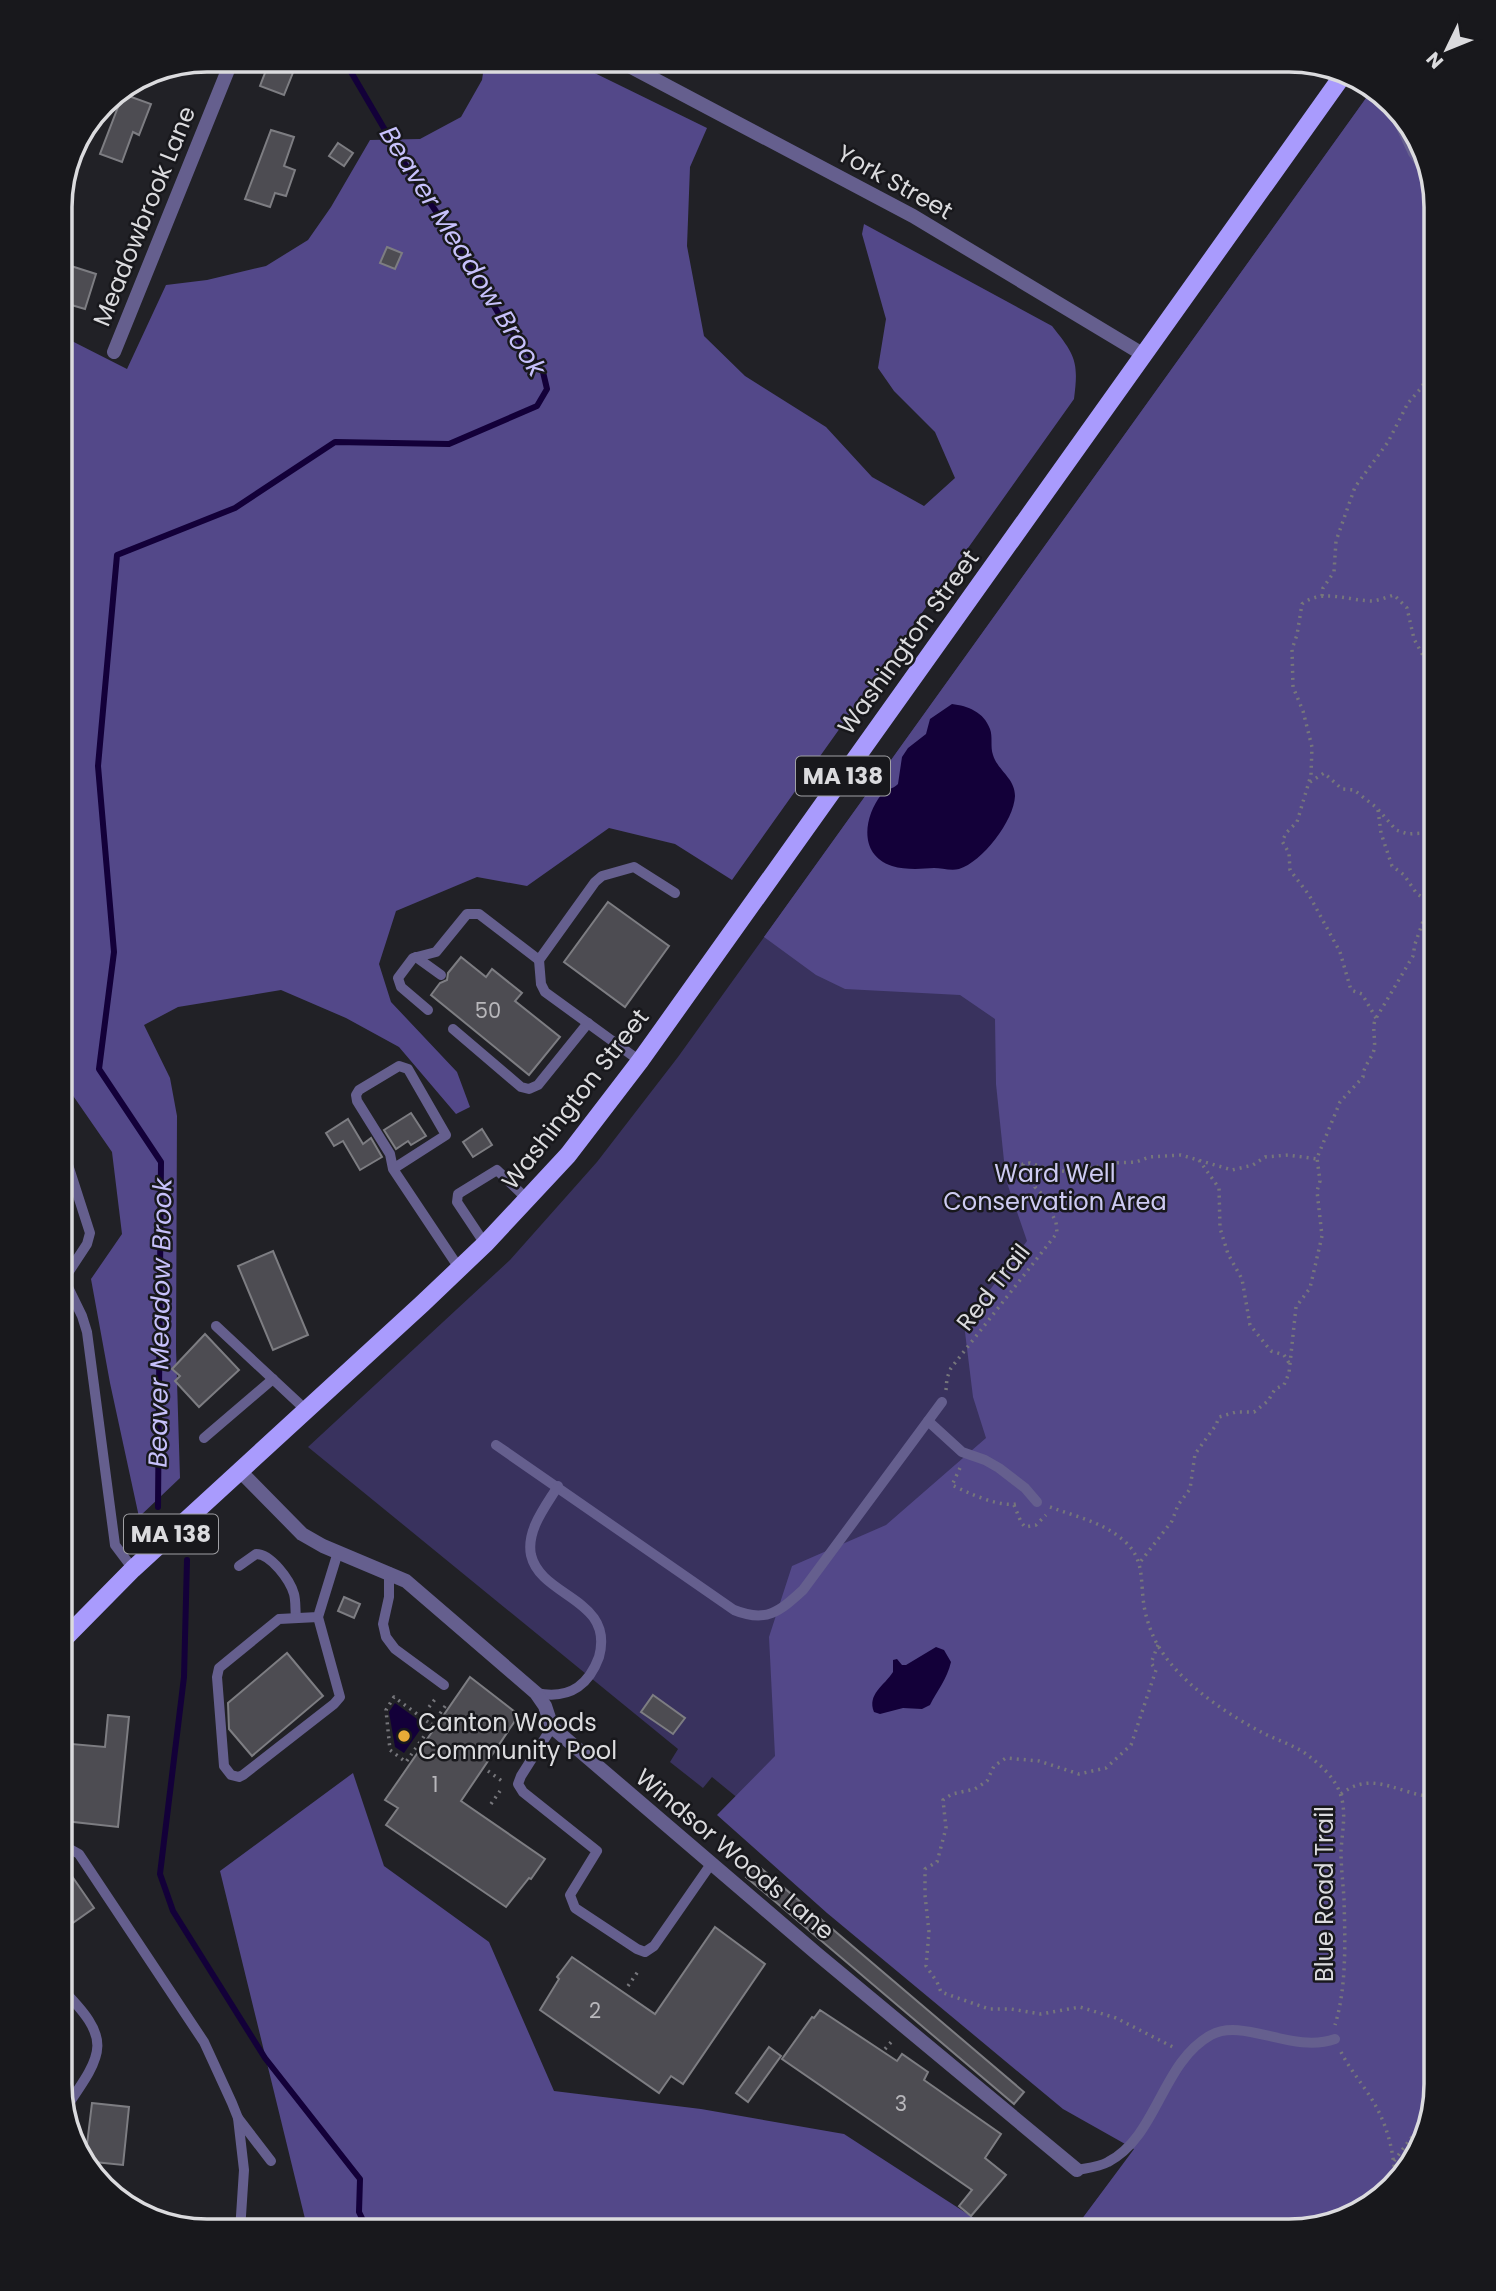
<svg xmlns="http://www.w3.org/2000/svg" width="1496" height="2291" font-family="Poppins,sans-serif">
	<style>
		.green { fill: #39325e }
		.forest { fill: #534889 }
		.water { fill: #130039 }
		.lines { fill: none; stroke-linecap: round; stroke-linejoin: round }
		.stream { stroke: #130039; stroke-width: 6 }
		.building { fill: #4d4c52; stroke: #7d7d82; stroke-width: 2 }
		.path { stroke: #76767b; stroke-width: 3.5; stroke-dasharray: 2 5; stroke-linecap: butt }
		.service { stroke: #655f8e; stroke-width: 10 }
		.minor { stroke: #655f8e; stroke-width: 14 }
		.tertiary { stroke: #655f8e; stroke-width: 14 }
		.primary { stroke: #a99bfd; stroke-width: 18 }
		.poi-dot { fill: #e8ab37; stroke: #18181c; stroke-width: 2.5 }
		.labels { text-anchor: middle; dominant-baseline: central; stroke-width: 5; stroke-linejoin: round; paint-order: stroke }
		.number-label { font-size: 21px; fill: #b8b7bb }
		.shield { fill: #18181c; stroke: #a0a0a4; stroke-width: 2 }
		.shield-label { font-size: 23px; font-weight: bold; fill: #dbdbde }
		.street-label { font-size: 24px; fill: #dbdbde; stroke: #18181c }
		.park-label { font-size: 24px; fill: #cecbf2; stroke: #18181c }
		.poi-label { font-size: 24px; fill: #dbdbde; stroke: #18181c; text-anchor: start }
		.water-label { font-size: 26px; font-style: italic; fill: #c7c1fb; stroke: #18181c }
		.rim { fill: none; stroke: #dbdbde; stroke-width: 3.5 }
	</style>
	<rect width="100%" height="100%" fill="#212126"/>
	<polygon class="green" points="1374,87 1421,141 1436,207 1436,2084 1412,2166 1355,2216 1289,2231 1073,2231 1153,2125 1012,2022 712,1777 703,1788 670,1762 678,1749 308,1447 510,1260 597,1162 678,1057"/>
	<g class="forest">
		<path d="M485 60H568L707 128 690 167 687 246 704 336 745 376 826 427 872 477 924 506 955 478 935 432 894 391 878 368 886 319 862 234 864 224 1052 326C1075 355 1079 361 1074 399L732 880 675 844 609 828 527 886 477 877 396 911 379 964 391 1002 457 1072 470 1107 456 1114 399 1047 346 1018 281 990 178 1007 144 1025 170 1078 177 1116 176 1349 180 1478 139 1517 110 1383 91 1279 122 1234 112 1152 67 1087 60 1081V335L127 369 166 285 207 280 266 266 308 240 331 207 370 140 420 139 461 117 482 80Z"/>
		<polygon points="1374,87 1421,141 1436,207 1436,2084 1412,2166 1355,2216 1289,2231 1073,2231 1134,2149 1063,2109 827,1913 717,1815 775,1756 769,1637 792,1566 886,1525 986,1438 973,1397 964,1324 1027,1241 1006,1180 996,1084 995,1019 960,995 845,989 816,975 764,937"/>
		<polygon points="353,1773 384,1866 489,1942 554,2091 701,2109 844,2134 980,2222 989,2231 308,2231 220,1871"/>
	</g>
	<g class="water">
		<path d="M952 704C968 706 984 712 990 729 993 737 990 746 993 755 998 771 1015 778 1015 796 1014 821 982 862 959 869 951 871 941 868 934 868 921 869 905 870 892 866 858 855 864 817 881 795 885 790 893 789 898 784L902 757 908 748 926 734 930 719Z"/>
		<path d="M936 1647 944 1650 951 1662C947 1679 937 1691 930 1705L922 1709 903 1708 880 1714 874 1712C867 1694 884 1686 893 1672V1660L897 1659 902 1665H906Z"/>
		<polygon points="395,1703 424,1724 404,1753 395,1747 389,1712"/>
	</g>
	<g class="lines">
		<g class="stream">
			<polyline points="158,1507 161,1162 99,1069 114,952 98,766 117,555 235,508 335,442 449,444 537,406 547,389 543,372 500,316 449,231 409,171 344,60"/>
			<polyline points="187,1560 184,1677 160,1874 173,1911 265,2058 360,2179 359,2212 368,2231"/>
		</g>
	</g>
	<g class="building">
		<polygon points="270,60 298,60 284,95 260,86"/>
		<polygon points="123,94 151,104 139,135 133,132 122,162 100,154"/>
		<polygon points="271,130 294,137 284,166 295,170 286,196 275,193 270,207 245,199"/>
		<polygon points="338,143 353,153 344,166 329,156"/>
		<polygon points="387,247 402,253 395,269 380,263"/>
		<polygon points="71,266 96,274 85,309 61,302"/>
		<polygon points="608,902 669,946 625,1007 564,962"/>
		<polygon points="461,957 486,977 492,969 522,993 515,1001 560,1037 529,1075 431,995 440,983 447,980 448,973"/>
		<polygon points="411,1113 426,1136 411,1145 408,1141 396,1149 384,1130"/>
		<polygon points="348,1119 363,1144 371,1138 382,1157 360,1170 343,1141 334,1146 326,1133"/>
		<polygon points="482,1129 492,1145 473,1157 463,1142"/>
		<polygon points="273,1251 308,1335 273,1350 238,1266"/>
		<polygon points="205,1334 239,1370 199,1407 175,1381 180,1376 172,1369"/>
		<polygon points="344,1597 360,1604 354,1618 338,1611"/>
		<polygon points="287,1653 323,1696 252,1756 229,1729 228,1703"/>
		<polygon points="470,1677 519,1715 461,1801 545,1859 531,1879 529,1878 506,1907 386,1825 398,1808 385,1800"/>
		<polygon points="653,1695 685,1718 673,1734 641,1712"/>
		<polygon points="108,1715 129,1717 118,1827 65,1821 72,1744 105,1747"/>
		<polygon points="60,1859 94,1908 60,1932"/>
		<polygon points="756,1864 1024,2092 1014,2104 746,1877"/>
		<polygon points="715,1927 765,1964 683,2084 671,2076 659,2093 540,2010 559,1979 557,1977 572,1957 655,2014"/>
		<polygon points="820,2010 897,2061 902,2054 928,2072 924,2080 1001,2134 985,2158 1006,2175 971,2216 959,2206 972,2190 782,2059 812,2017 814,2018"/>
		<polygon points="769,2047 781,2056 748,2102 736,2093"/>
		<polygon points="92,2103 129,2107 123,2165 85,2161"/>
	</g>
	<g class="lines">
		<g class="path">
			<polyline points="1322,596 1323,588 1334,572 1336,541 1355,487 1388,442 1408,403 1422,387 1428,374 1427,359 1430,351 1436,346"/>
			<polyline points="1436,707 1432,701 1436,692"/>
			<polyline points="1310,782 1324,773 1342,789 1354,790 1377,808 1396,830 1408,834 1424,833 1436,837"/>
			<polyline points="1378,810 1381,833 1392,866 1404,875 1417,894 1430,902"/>
			<path d="M1376 1018 1362 994 1351 990 1340 952 1309 895 1290 870 1289 853 1282 841 1287 832 1297 822 1311 775 1312 747 1303 711 1293 687 1292 649 1297 635 1302 604C1322 588 1349 601 1373 601 1380 600 1387 597 1394 595L1407 608 1414 639 1436 679"/>
			<polyline points="1199,1160 1219,1188 1220,1228 1228,1254 1242,1279 1250,1325 1271,1351 1284,1355 1289,1363"/>
			<polyline points="946,1390 947,1378 951,1368 1057,1233 1056,1222 1042,1194 1035,1187 1033,1178 1023,1170 1023,1164 1030,1163 1051,1170 1072,1172 1114,1163 1136,1162 1149,1157 1181,1155 1232,1170 1253,1165 1265,1157 1288,1155 1317,1159"/>
			<path d="M960 1468 952 1485C968 1493 1002 1509 1019 1503"/>
			<polyline points="1014,1505 1021,1522 1025,1527 1036,1525 1046,1515"/>
			<path d="M1050 1507C1074 1516 1102 1522 1122 1539 1147 1559 1139 1583 1145 1611 1149 1629 1156 1645 1167 1659 1191 1690 1229 1715 1263 1733 1279 1741 1297 1746 1310 1757 1322 1766 1335 1779 1340 1793 1347 1812 1342 1832 1341 1851 1341 1867 1343 1883 1344 1899 1345 1939 1347 1986 1335 2025"/>
			<path d="M1141 1561 1172 1521 1178 1505 1190 1489 1195 1454 1216 1425 1219 1417 1236 1412H1254L1268 1401 1275 1389 1284 1385 1289 1373 1296 1307 1310 1288 1322 1236 1317 1191 1320 1181 1317 1158 1340 1102 1363 1077C1363 1066 1371 1060 1374 1050 1376 1040 1372 1030 1375 1020L1413 956 1415 944 1436 885"/>
			<polyline points="1158,1645 1151,1663 1156,1670 1131,1745 1106,1768 1079,1774 1039,1761 1006,1758 994,1766 987,1781 975,1789 952,1794 943,1800 946,1828 937,1862 925,1869 925,1895 929,1932 926,1966 937,1982 941,1992 989,2009 1011,2009 1041,2014 1080,2007 1116,2018 1173,2047"/>
			<polyline points="429,1707 436,1698"/>
			<polyline points="432,1725 406,1762 390,1750 386,1710 394,1697 432,1725 448,1702"/>
			<polyline points="488,1771 502,1781"/>
			<path d="M1341 1794C1364 1776 1383 1784 1409 1792 1418 1795 1427 1796 1436 1798"/>
			<polyline points="491,1804 500,1791"/>
			<polyline points="628,1986 639,1970"/>
			<polyline points="885,2049 893,2040"/>
			<path d="M1341 2052C1349 2068 1361 2082 1371 2098 1387 2123 1394 2151 1395 2180"/>
			<polyline points="1394,2161 1426,2118"/>
		</g>
		<g class="service">
			<polyline points="1393,110 1413,153 1429,176"/>
			<polyline points="416,957 441,975"/>
			<polyline points="428,1010 401,987 398,978 413,958 436,952 467,914 479,914 539,960"/>
			<polyline points="453,1029 521,1087 529,1089 538,1085 588,1023"/>
			<polyline points="640,1061 545,992 541,984 539,960 595,882 602,876 634,867 675,893"/>
			<polyline points="393,1169 446,1135 408,1069 399,1066 359,1090 356,1095 357,1101 390,1154 393,1169 459,1268"/>
			<polyline points="485,1244 457,1202 458,1194 497,1170 528,1200"/>
			<polyline points="60,1275 64,1279 87,1244 90,1233 60,1140"/>
			<polyline points="64,1279 82,1316 87,1332 115,1545 133,1569"/>
			<polyline points="216,1326 306,1410"/>
			<polyline points="928,1421 962,1452 985,1460 999,1468 1025,1488 1037,1502"/>
			<polyline points="204,1438 273,1379"/>
			<path d="M496 1445 734 1610C766 1623 779 1612 803 1590L942 1402"/>
			<path d="M239 1566 256 1554C271 1554 290 1580 294 1594 296 1601 295 1610 296 1617"/>
			<polyline points="389,1572 389,1597 383,1624 386,1637 395,1649 444,1685"/>
			<polyline points="318,1617 279,1619 219,1668 217,1677 224,1766 231,1775 239,1777 243,1775 334,1704 340,1697 318,1617 338,1552"/>
			<path d="M536 1693C551 1696 565 1696 578 1687 588 1680 595 1668 599 1657 615 1598 541 1598 531 1555 526 1530 546 1506 558 1486"/>
			<polyline points="552,1727 521,1776 518,1784 523,1792 597,1851 570,1895 575,1908 637,1949 645,1952 654,1946 711,1864"/>
			<polyline points="60,1849 70,1849 79,1854 204,2042 232,2103 238,2118 244,2170 240,2231"/>
			<path d="M60 1987C113 2040 105 2051 65 2109"/>
			<polyline points="238,2118 271,2161"/>
			<path d="M1077 2170C1087 2168 1099 2167 1108 2162 1158 2136 1161 2063 1211 2035 1243 2017 1292 2054 1335 2039"/>
		</g>
		<g class="minor">
			<polyline points="114,352 232,60"/>
			<polyline points="240,1471 302,1534 323,1546 406,1581 536,1693 545,1706 552,1727 816,1953 1077,2170"/>
		</g>
		<polyline class="tertiary" points="618,60 913,216 1144,355"/>
		<polyline class="primary" points="60,1643 133,1569 422,1304 485,1244 568,1155 640,1061 1343,75"/>
	</g>
	<circle class="poi-dot" cx="404" cy="1736" r="7"/>
	<g class="labels">
		<g class="number-label">
			<text x="488" y="1010">50</text>
			<text x="435" y="1784">1</text>
			<text x="595" y="2010">2</text>
			<text x="901" y="2103">3</text>
		</g>
		<g class="shield">
			<rect x="796" y="756.5" width="94" height="39" rx="5"/>
			<rect x="124" y="1514.5" width="94" height="39" rx="5"/>
		</g>
		<g class="shield-label">
			<text x="843" y="776">MA 138</text>
			<text x="171" y="1534">MA 138</text>
		</g>
		<g class="street-label">
			<text transform="translate(895 182) rotate(29)">York Street</text>
			<text transform="translate(144 216) rotate(-68)">Meadowbrook Lane</text>
			<text transform="translate(908 642) rotate(-54)">Washington Street</text>
			<text transform="translate(575 1099) rotate(-52)">Washington Street</text>
			<text transform="translate(993 1287) rotate(-52)">Red Trail</text>
			<text transform="translate(735 1854) rotate(40)">Windsor Woods Lane</text>
			<text transform="translate(1324 1894) rotate(-90)">Blue Road Trail</text>
		</g>
		<g class="park-label">
			<text x="1055" y="1173">Ward Well<tspan x="1055" dy="28">Conservation Area</tspan></text>
		</g>
		<g class="poi-label">
			<text x="418" y="1722">Canton Woods<tspan x="418" dy="28">Community Pool</tspan></text>
		</g>
		<g class="water-label">
			<text transform="translate(463 251) rotate(58)">Beaver Meadow Brook</text>
			<text transform="translate(160 1323) rotate(-89)">Beaver Meadow Brook</text>
		</g>
	</g>
	<path d="M0 0H1496V2291H0ZM207 72H1289A135 135 0 0 1 1424 207V2084A135 135 0 0 1 1289 2219H207A135 135 0 0 1 72 2084V207A135 135 0 0 1 207 72Z" fill="#18181c" fill-rule="evenodd"/>
	<path class="rim" d="M207 72H1289A135 135 0 0 1 1424 207V2084A135 135 0 0 1 1289 2219H207A135 135 0 0 1 72 2084V207A135 135 0 0 1 207 72Z"/>
	<g transform="translate(1447 49) rotate(227)" stroke="#18181c" stroke-width="5" paint-order="stroke">
	<path d="M0-5L12 26L0 18L-12 26Z" fill="#dbdbde"/>
	<text y="-10" font-size="19" font-weight="bold" text-anchor="middle" fill="#dbdbde">N</text>
	</g>
</svg>
